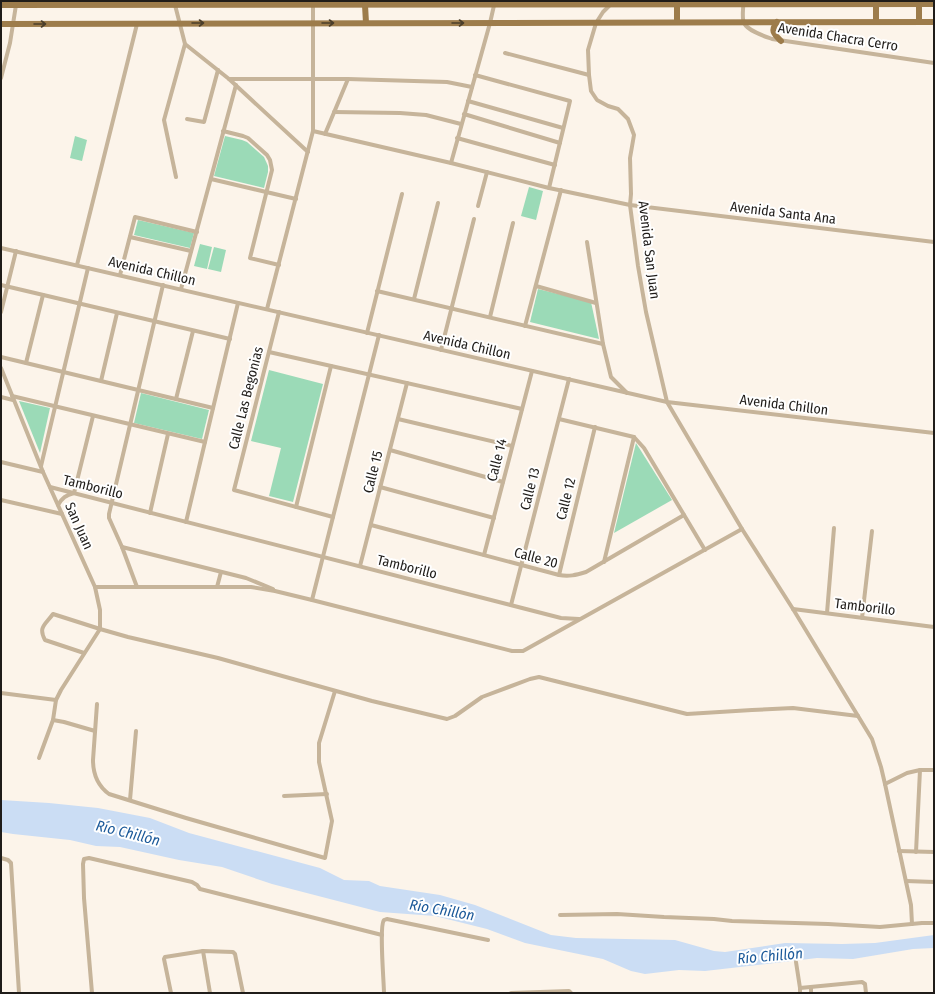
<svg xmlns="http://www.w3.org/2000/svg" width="935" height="994" font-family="'Fira Sans Condensed',sans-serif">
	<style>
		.green { fill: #9bdab7 }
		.water { fill: #cbddf4 }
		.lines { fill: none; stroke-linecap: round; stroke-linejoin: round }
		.street { stroke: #c6b49a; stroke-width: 4 }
		.primary { stroke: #9d7c4b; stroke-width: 6 }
		.oneway { stroke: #4b3e2a }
		.labels { text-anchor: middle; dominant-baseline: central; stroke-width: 4; stroke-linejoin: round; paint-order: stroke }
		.street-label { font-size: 14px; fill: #1f1c19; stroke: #fff }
		.water-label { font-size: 15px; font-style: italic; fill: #1b5999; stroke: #fff }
	</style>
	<rect width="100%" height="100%" fill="#fcf4ea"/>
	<g class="green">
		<polygon points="75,136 87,140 82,161 70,158"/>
		<polygon points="225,136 242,140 247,142 264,157 268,166 268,172 264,188 214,176"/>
		<polygon points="529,187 543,191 536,220 521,216"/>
		<polygon points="138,220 194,233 190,248 134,235"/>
		<polygon points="200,244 212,247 207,269 194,266"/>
		<polygon points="214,247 226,250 221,272 208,269"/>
		<polygon points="538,289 591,302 599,339 530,322"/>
		<polygon points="269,370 323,384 293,502 269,496 281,448 251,441"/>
		<polygon points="141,393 209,410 202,439 134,423"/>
		<polygon points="19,401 50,408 40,453"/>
		<polygon points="636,443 672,500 614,533"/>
	</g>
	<polygon class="water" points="1,800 49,803 98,808 150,818 189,833 320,868 344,880 369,881 380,886 440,895 475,905 551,935 576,938 675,940 714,951 725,952 785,943 842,944 875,943 934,935 934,948 913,949 853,959 817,958 705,971 679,970 645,974 631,971 603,959 525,943 487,929 435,916 380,912 272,884 222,867 179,860 120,847 96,846 70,840 13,834 1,832"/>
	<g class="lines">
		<g class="street">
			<polyline points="174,1 185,44 164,120 176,177"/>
			<polyline points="610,1 610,5 603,12 596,23 588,50 589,75 591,91 597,100 608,106 618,109 628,119 634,135 630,158 631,194 630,205 638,266 646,312 667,402 742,529 793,609 872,739 881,767 885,784 911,905 912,924"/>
			<path d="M744 1C743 6 742 19 744 23 748 31 764 36 772 39L934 63"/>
			<polyline points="185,44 229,79 308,152"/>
			<polyline points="505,53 589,75"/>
			<polyline points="475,75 570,101 549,188"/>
			<polyline points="1,78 10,43 16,5"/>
			<polyline points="229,79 348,79 447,82 472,87"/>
			<polyline points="468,101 563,128"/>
			<polyline points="334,112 400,113 426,115 461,124"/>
			<polyline points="464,114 560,143"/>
			<polyline points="187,119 204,122 218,70"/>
			<polyline points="223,131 243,136 248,138 267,155 270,160 272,170 250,258 279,265"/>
			<polyline points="313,131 451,163 549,188 630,205 934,242"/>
			<polyline points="325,134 348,79"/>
			<polyline points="457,138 555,165"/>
			<polyline points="451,163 490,23 495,1"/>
			<polyline points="211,179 296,199"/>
			<polyline points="478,206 487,172"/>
			<polyline points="130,237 191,251"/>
			<polyline points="587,242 603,344 611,377 627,393"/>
			<polyline points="1,248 667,402 934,433"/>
			<polyline points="77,265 137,24"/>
			<polyline points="120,275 135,217 197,232"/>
			<polyline points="1,285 230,339"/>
			<polyline points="536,286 596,303"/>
			<polyline points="181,289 236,85"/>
			<polyline points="377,291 603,344"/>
			<polyline points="414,299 438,203"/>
			<polyline points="267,309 313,131 313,5"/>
			<polyline points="1,312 16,251"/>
			<polyline points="279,312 234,490 333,517"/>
			<polyline points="490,317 513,223"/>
			<polyline points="525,326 561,190"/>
			<polyline points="367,333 402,194"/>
			<polyline points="441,350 474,219"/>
			<polyline points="269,352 522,409"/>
			<polyline points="1,357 213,408"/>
			<polyline points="26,363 43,295"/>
			<polyline points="1,368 43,472 95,587 100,610 100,629"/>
			<polyline points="101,381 117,313"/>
			<polyline points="12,396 205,442"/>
			<polyline points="1,397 13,400"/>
			<polyline points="176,399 193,331"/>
			<polyline points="398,419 512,446"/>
			<polyline points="559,419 634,437 644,448 705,550"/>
			<polyline points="390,450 503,482"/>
			<polyline points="1,462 43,472"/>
			<polyline points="41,466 88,268"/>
			<polyline points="50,487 561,618 579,619"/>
			<polyline points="380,487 494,518"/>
			<polyline points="1,500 62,514"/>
			<path d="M58 505C62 498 66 495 74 493L93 416"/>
			<polyline points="296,507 331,366"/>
			<polyline points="150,513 168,434"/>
			<polyline points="186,522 238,303"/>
			<path d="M371 525 559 575C569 577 576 575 586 572L684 515"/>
			<polyline points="122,547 246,578 273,589"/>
			<polyline points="484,555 532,371"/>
			<polyline points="604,562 634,437"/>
			<polyline points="360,566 407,383"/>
			<polyline points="559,575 595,427"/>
			<polyline points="95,587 251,587 275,591 312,600 512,651 523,651 742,529"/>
			<polyline points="137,587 122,547 109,518 109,514 163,285"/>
			<polyline points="217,587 221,572"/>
			<polyline points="312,600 379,335"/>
			<polyline points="511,605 569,379"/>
			<polyline points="793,609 934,627"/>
			<polyline points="827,613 834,528"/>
			<polyline points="862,618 872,531"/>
			<path d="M84 653 45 640C38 627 45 625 53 614L100 629 128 637 218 658 372 701 447 719 455 716 482 697 530 679 539 677 687 714 752 710 793 708 858 716"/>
			<polyline points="1,693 56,700"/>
			<path d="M97 704 93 760C93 774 98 786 109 794L186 818 325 858 332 821 319 762V743L335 691"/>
			<polyline points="53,720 64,722 95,731"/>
			<polyline points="39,758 53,720 56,700 61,690 100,629"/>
			<polyline points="885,784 907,773 920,770 934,770"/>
			<polyline points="284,796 327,794"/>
			<polyline points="130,800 136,731"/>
			<polyline points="899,851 934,852"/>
			<polyline points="916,852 920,770"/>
			<polyline points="1,858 8,860 11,863 19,993"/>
			<polyline points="906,881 934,882"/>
			<polyline points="560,915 617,914 664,917 714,919 732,921 828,924 880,927 922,923 934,923"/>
			<polyline points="203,951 210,993"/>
			<polyline points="796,962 800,988 800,993"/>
			<polyline points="811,987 811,993"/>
			<polyline points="800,988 862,982 865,984 866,993"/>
			<polyline points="92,993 84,898 83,864 84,859 89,858 192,882 197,885 200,889 382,935"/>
			<polyline points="171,993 164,959 165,957 203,951 233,952 235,954 243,993"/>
			<path d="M384 993C384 983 379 926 384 920 385 920 386 919 387 919L488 940"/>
			<polyline points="511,993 569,991 571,993"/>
		</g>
		<g class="primary">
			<polyline points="919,1 919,22"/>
			<polyline points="876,4 876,22"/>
			<polyline points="1,5 934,4"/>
			<polyline points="365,5 366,23"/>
			<polyline points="677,22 677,4"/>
			<path d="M777 22C770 31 774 34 781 41"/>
			<polyline points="1,24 934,22"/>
		</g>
	</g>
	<defs><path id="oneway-shaft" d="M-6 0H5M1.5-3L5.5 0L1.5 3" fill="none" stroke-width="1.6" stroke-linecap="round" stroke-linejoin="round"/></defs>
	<g class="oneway">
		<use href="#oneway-shaft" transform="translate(198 23)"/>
		<use href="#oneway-shaft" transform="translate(328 23)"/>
		<use href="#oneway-shaft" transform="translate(458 23)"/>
		<use href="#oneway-shaft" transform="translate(40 24)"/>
	</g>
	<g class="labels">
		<g class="street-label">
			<text transform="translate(838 37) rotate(9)">Avenida Chacra Cerro</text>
			<text transform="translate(783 213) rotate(7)">Avenida Santa Ana</text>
			<text transform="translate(649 250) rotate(83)">Avenida San Juan</text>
			<text transform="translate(152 271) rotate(13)">Avenida Chillon</text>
			<text transform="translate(467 345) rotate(13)">Avenida Chillon</text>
			<text transform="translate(246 398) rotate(-76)">Calle Las Begonias</text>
			<text transform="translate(784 405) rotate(7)">Avenida Chillon</text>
			<text transform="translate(497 460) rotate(-76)">Calle 14</text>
			<text transform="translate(373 472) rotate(-76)">Calle 15</text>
			<text transform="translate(93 487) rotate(14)">Tamborillo</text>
			<text transform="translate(530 489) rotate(-76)">Calle 13</text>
			<text transform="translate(566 499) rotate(-76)">Calle 12</text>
			<text transform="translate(79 526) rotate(66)">San Juan</text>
			<text transform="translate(536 558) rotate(15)">Calle 20</text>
			<text transform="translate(407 567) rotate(14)">Tamborillo</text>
			<text transform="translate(865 607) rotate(7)">Tamborillo</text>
		</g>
		<g class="water-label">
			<text transform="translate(128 833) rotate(14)">Río Chillón</text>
			<text transform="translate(442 910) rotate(10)">Río Chillón</text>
			<text transform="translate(770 956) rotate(-5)">Río Chillón</text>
		</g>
	</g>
	<rect width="935" height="994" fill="none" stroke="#1f1c19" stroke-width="4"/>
</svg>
